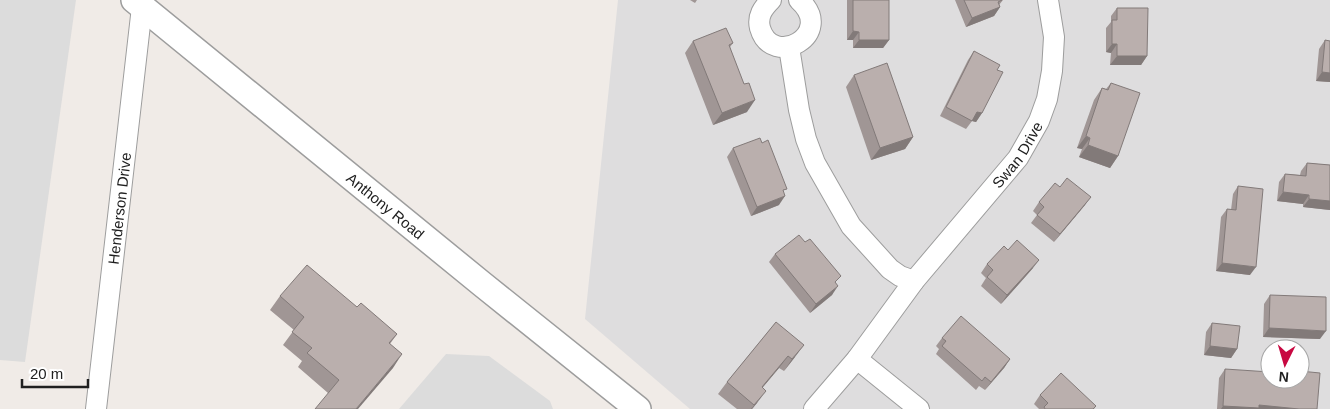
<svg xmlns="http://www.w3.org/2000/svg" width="1330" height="409" font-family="Arial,sans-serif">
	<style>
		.residential { fill: #deddde; fill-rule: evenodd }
		.parking { fill: #dcdcdc }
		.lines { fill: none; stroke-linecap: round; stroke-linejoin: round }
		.minor-casing { stroke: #9d9d9d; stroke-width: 22 }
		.tertiary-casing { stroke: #9d9d9d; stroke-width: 28 }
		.minor { stroke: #fff; stroke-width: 20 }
		.tertiary { stroke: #fff; stroke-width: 25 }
		.wall { fill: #a09695 }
		.shaded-wall { fill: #827a79 }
		.building { fill: #baafad; stroke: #827a79 }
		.labels { text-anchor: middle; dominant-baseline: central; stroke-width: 5; stroke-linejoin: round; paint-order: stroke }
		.street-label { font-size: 15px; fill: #202020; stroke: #fff }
	</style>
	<rect width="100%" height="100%" fill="#f0ebe7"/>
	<path class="residential" d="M618 0H1330V409H690L585 319ZM1270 349H1300V379H1270Z"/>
	<g class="parking">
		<polygon points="0,0 76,0 25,362 0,360"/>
		<polygon points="446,354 489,356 550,401 553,409 399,409"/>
	</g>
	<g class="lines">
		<defs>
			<g id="minor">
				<path d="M771 0C763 8 757 16 760 28 772 70 837 34 799 0"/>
				<polyline points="789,47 799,110 806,139 815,163 851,226 890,269 900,276 914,281"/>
				<polyline points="857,359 919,409"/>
				<path id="s1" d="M96 409 142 7"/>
				<path id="s2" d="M814 409 857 359 914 281 1018 158 1039 121 1047 99 1052 71 1054 37 1048 0"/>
			</g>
			<g id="tertiary">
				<path id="s3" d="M134 0 482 284 638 409"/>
			</g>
		</defs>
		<use href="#minor" class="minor-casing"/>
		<use href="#tertiary" class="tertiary-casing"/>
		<use href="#minor" class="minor"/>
		<use href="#tertiary" class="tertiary"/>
	</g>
	<g class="wall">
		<polygon points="690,0 697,0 695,3"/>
		<polygon points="847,0 889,0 889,40 883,48 853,48 853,40 847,40"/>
		<polygon points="955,0 1003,0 999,5 1000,7 994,16 966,27"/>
		<polygon points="1117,8 1147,56 1141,65 1110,65 1111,53 1106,52 1106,28 1111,22 1111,16"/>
		<polygon points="1325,40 1330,41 1330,82 1316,81 1319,49"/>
		<polygon points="693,41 733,43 730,47 747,112 713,125 685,53"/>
		<polygon points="974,51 997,70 982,113 976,122 972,121 966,129 940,116 968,60"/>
		<polygon points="854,75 913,137 905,149 871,160 846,87"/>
		<polygon points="1111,83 1118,156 1110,168 1079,157 1082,149 1077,148 1094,100 1102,88 1106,89"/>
		<polygon points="733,148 779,205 751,216 727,157"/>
		<polygon points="1307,163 1330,165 1330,210 1303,207 1303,204 1277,201 1279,182 1285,174 1300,175 1301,171"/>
		<polygon points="1238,186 1250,275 1216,271 1221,217 1227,209 1231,210 1233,194"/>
		<polygon points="1039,202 1085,205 1054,242 1031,223 1037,215 1033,211"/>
		<polygon points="805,242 836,283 832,295 810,313 769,262 775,254"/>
		<polygon points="1008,250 1033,268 1001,304 981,286 986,278 981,273 987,264"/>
		<polygon points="1270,295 1320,339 1263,337 1264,304"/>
		<polygon points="280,296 357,307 397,334 390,344 393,368 328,393 298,367 302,361 283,345 294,330 270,310"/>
		<polygon points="776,322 795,357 784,371 779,368 762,388 757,403 752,409 737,409 718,394 727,382"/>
		<polygon points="1212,323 1237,349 1231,358 1204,355 1206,332"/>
		<polygon points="942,338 1010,359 1004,368 985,390 979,386 976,390 936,354 939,349 936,346"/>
		<polygon points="1225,369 1317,409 1217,409 1219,378"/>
		<polygon points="1040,395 1096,406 1094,409 1039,409 1034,404"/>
	</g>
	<g class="shaded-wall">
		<polygon points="1000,7 994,16 966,27 972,18"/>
		<polygon points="853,31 859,32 853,40 847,40"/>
		<polygon points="859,40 889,40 883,48 853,48"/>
		<polygon points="1112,44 1117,44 1111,53 1106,52"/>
		<polygon points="1117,56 1147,56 1141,65 1110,65"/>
		<polygon points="1322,72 1330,73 1330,82 1316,81"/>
		<polygon points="755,100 747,112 713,125 722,113"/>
		<polygon points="977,112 982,113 976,122 972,121"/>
		<polygon points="1086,136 1090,138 1082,149 1077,148"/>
		<polygon points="913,137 905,149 871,160 880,148"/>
		<polygon points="1088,145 1118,156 1110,168 1079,157"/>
		<polygon points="1283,192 1309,195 1303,204 1277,201"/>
		<polygon points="785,196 779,205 751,216 757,207"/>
		<polygon points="1091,197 1085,205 1054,242 1060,234"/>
		<polygon points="1309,199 1330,201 1330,210 1303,207"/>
		<polygon points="1039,260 1033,268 1001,304 1007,295"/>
		<polygon points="1222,263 1256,267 1250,275 1216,271"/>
		<polygon points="838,286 832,295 810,313 816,304"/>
		<polygon points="1269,328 1326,331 1320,339 1263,337"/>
		<polygon points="804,345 795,357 784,371 792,359"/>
		<polygon points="1210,346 1237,349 1231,358 1204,355"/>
		<polygon points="402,354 393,368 358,409 356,409"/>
		<polygon points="788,356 779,368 753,399 762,387"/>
		<polygon points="1010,359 1004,368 985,390 991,382"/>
		<polygon points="766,391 757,403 752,409 751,409"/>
		<polygon points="1259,405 1299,409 1221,409 1223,406"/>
	</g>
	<g class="building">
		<polygon points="853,0 889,0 889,40 859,40 859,32 853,31"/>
		<polygon points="964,0 1002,0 998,2 1000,7 972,18"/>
		<polygon points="1117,8 1148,8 1147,56 1117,56 1117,44 1112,44 1112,20 1117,20"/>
		<polygon points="726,28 733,43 729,45 744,84 749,83 755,100 722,113 693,41"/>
		<polygon points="1325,40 1330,41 1330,73 1322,72"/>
		<polygon points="974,51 1000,65 997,70 1003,72 982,113 977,112 972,121 946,107"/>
		<polygon points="887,63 913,137 880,148 854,75"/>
		<polygon points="1111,83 1140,93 1118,156 1088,145 1090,138 1086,136 1102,88 1108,90"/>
		<polygon points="760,138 762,143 768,140 787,189 783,190 785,196 757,207 733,148"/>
		<polygon points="1307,163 1330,165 1330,201 1309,199 1309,195 1283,192 1285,174 1306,176"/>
		<polygon points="1067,178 1091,197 1060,234 1037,215 1044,207 1039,202 1055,183 1060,187"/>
		<polygon points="1238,186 1263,189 1256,267 1222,263 1227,209 1236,210"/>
		<polygon points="799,235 805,242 810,239 841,276 835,282 838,286 816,304 775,254"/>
		<polygon points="1017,240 1039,260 1007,295 987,277 993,270 987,264 1004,246 1008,250"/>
		<polygon points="307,265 357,307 361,303 397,334 389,343 402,354 356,409 315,409 339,380 307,353 312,348 292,332 304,317 280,296"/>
		<polygon points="1270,295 1326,297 1326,331 1269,328"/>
		<polygon points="961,316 1010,359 991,382 985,377 982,381 942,346 946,341 942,338"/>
		<polygon points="776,322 804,345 792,359 788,356 762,387 766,391 754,405 727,382"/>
		<polygon points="1212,323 1240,326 1237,349 1210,346"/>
		<polygon points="1225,369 1270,372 1270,379 1300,379 1300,371 1320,373 1317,409 1299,409 1259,405 1259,408 1223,406"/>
		<polygon points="1061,373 1096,406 1093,409 1045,409 1044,407 1048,403 1040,395"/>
	</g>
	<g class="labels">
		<g class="street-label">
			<text stroke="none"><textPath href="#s2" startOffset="326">Swan Drive</textPath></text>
			<text stroke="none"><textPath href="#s3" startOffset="325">Anthony Road</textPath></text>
			<text stroke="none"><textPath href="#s1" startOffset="202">Henderson Drive</textPath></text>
		</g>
	</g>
	<g transform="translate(1285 364) rotate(185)"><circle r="24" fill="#ffffff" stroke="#a6a6a6"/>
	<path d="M0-4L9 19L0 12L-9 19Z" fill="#c80841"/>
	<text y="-8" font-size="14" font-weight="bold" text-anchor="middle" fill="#202020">N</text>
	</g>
	<path d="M22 379v8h66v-8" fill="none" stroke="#202020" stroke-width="2.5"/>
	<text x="30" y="379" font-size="15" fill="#202020" stroke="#ffffff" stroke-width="4" paint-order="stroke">20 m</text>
</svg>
